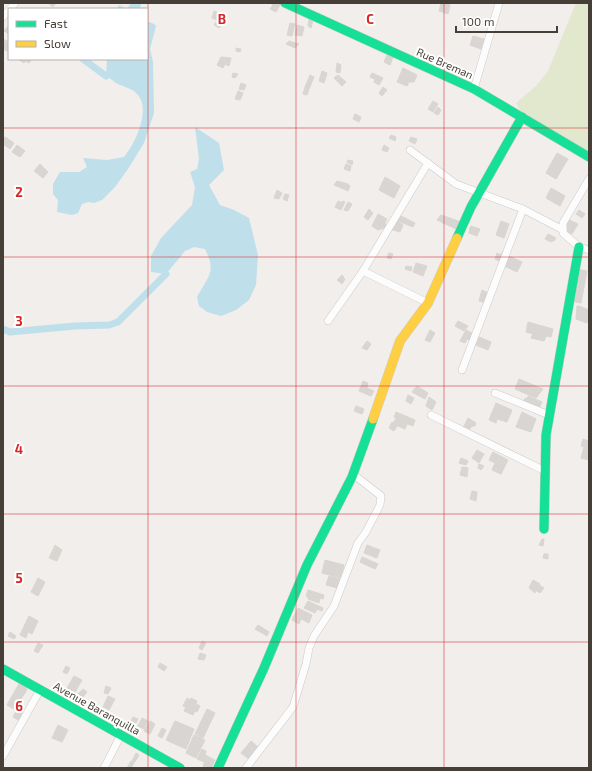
<svg xmlns="http://www.w3.org/2000/svg" width="592" height="771" font-family="'Exo 2',sans-serif">
	<style>
		.green { fill: #e2e8cd }
		.water { fill: #bfdfeb }
		.lines { fill: none; stroke-linecap: round; stroke-linejoin: round }
		.canal { stroke: #bfdfeb; stroke-width: 7 }
		.building { fill: #d9d5d2; stroke: #d9d5d1 }
		.street-casing { stroke: #cdcac7; stroke-width: 8 }
		.fast-casing { stroke: #d0cac3; stroke-width: 10 }
		.slow-casing { stroke: #d0cac3; stroke-width: 10 }
		.street { stroke: #fdfcfc; stroke-width: 7 }
		.fast { stroke: #16e098; stroke-width: 9 }
		.slow { stroke: #ffcf43; stroke-width: 9 }
		.grid { fill: none; stroke: #d62828; stroke-width: 1; stroke-opacity: 0.55 }
		.labels { text-anchor: middle; dominant-baseline: central; stroke-width: 4; stroke-linejoin: round; paint-order: stroke }
		.street-label { font-size: 11px; fill: #463f38; stroke: #fff }
		.grid-label { font-size: 13px; text-anchor: middle; font-weight: bold; fill: #d62828; stroke: #fff; stroke-width: 4; stroke-linejoin: round; paint-order: stroke }
	</style>
	<rect width="100%" height="100%" fill="#f1eeeb"/>
	<polygon class="green" points="576,3 589,3 589,154 523,115 516,103 536,86 548,71"/>
	<g class="water">
		<polygon points="131,3 141,3 140,9 117,9 119,5 127,9"/>
		<path d="M147 21 154 24 156 26 150 49 153 62 154 113 144 143 128 169 115 187 102 200 94 203 88 202 82 204 78 213 72 215 57 212 58 200 53 194V184L60 172H79L87 167 83 158 107 160 124 157C135 144 151 110 138 95 133 88 123 87 116 83 113 81 110 78 106 76L107 59H147Z"/>
		<path d="M195 127 219 143 224 170 209 185 220 205 234 210 249 218 258 255 256 285 249 300 236 310 221 316 207 312 199 306 197 297C208 276 217 272 205 249L194 247 185 251 166 274 151 272V256L161 238 192 205 195 187 190 172 197 169 199 159Z"/>
	</g>
	<g class="lines">
		<g class="canal">
			<polyline points="83,59 106,76"/>
			<polyline points="3,329 10,332 75,326 109,325 118,322 166,274"/>
		</g>
	</g>
	<g class="building">
		<polygon points="48,3 56,3 53,7"/>
		<polygon points="270,3 281,3 276,12 270,9 273,5"/>
		<polygon points="441,3 450,5 448,14 439,11"/>
		<polygon points="214,11 223,15 221,22 212,18"/>
		<polygon points="309,19 313,20 311,28 308,26"/>
		<polygon points="216,22 222,24 219,28 214,25"/>
		<polygon points="290,23 295,24 292,36 287,35"/>
		<polygon points="297,25 304,27 302,36 295,35"/>
		<polygon points="7,27 9,28 9,34 4,31"/>
		<polygon points="473,36 484,39 481,49 470,45"/>
		<polygon points="3,39 9,42 9,49 7,51 3,49"/>
		<polygon points="289,41 299,44 295,48 286,44"/>
		<polygon points="236,48 241,49 240,52 236,51"/>
		<polygon points="387,55 393,57 390,65 384,62"/>
		<polygon points="221,57 231,58 229,66 225,64 223,68 217,65"/>
		<polygon points="18,59 29,59 31,60 29,63 26,61 24,63"/>
		<polygon points="337,63 341,65 340,73 336,72"/>
		<polygon points="403,68 417,75 414,82 409,82 407,86 397,82"/>
		<polygon points="322,71 327,73 324,83 319,81"/>
		<polygon points="233,73 238,74 235,78 232,77"/>
		<polygon points="372,73 383,78 379,85 374,82 375,79 370,77"/>
		<polygon points="310,75 314,77 309,89 305,87"/>
		<polygon points="338,75 346,82 342,86 334,78"/>
		<polygon points="241,83 246,85 244,90 239,89"/>
		<polygon points="305,87 309,89 307,95 303,94"/>
		<polygon points="383,87 387,90 382,96 379,93"/>
		<polygon points="238,91 243,93 240,100 235,99"/>
		<polygon points="433,101 438,104 433,112 428,109"/>
		<polygon points="438,107 441,110 438,115 434,113"/>
		<polygon points="355,114 361,117 359,122 353,119"/>
		<polygon points="391,135 396,137 395,141 389,138"/>
		<polygon points="5,137 14,143 10,149 3,144 3,140"/>
		<polygon points="411,137 417,139 415,144 409,141"/>
		<polygon points="17,145 25,151 20,157 12,152"/>
		<polygon points="384,145 389,148 387,152 382,150"/>
		<polygon points="557,153 568,159 556,179 546,173"/>
		<polygon points="348,160 353,161 352,165 347,162"/>
		<polygon points="40,164 48,172 43,178 34,171"/>
		<polygon points="346,164 351,166 350,171 344,169"/>
		<polygon points="385,177 400,186 394,198 379,190"/>
		<polygon points="337,181 348,184 350,186 348,191 334,185"/>
		<polygon points="551,188 565,196 560,206 546,198"/>
		<polygon points="277,190 282,193 279,199 274,198"/>
		<polygon points="285,194 289,195 287,201 283,199"/>
		<polygon points="338,201 342,203 342,201 345,202 341,210 335,207"/>
		<polygon points="348,202 352,204 348,211 344,210"/>
		<polygon points="369,209 373,213 368,220 364,217"/>
		<polygon points="579,210 585,214 582,218 576,214"/>
		<polygon points="378,214 387,219 385,223 386,225 384,228 378,230 372,226"/>
		<polygon points="441,215 461,222 459,225 458,225 456,229 437,220"/>
		<polygon points="401,216 415,223 413,227 398,221 399,217"/>
		<polygon points="569,220 578,224 572,234 564,230"/>
		<polygon points="397,221 403,225 400,232 390,229"/>
		<polygon points="501,221 509,224 504,238 496,235"/>
		<polygon points="471,226 480,229 477,236 469,233 470,229 469,229"/>
		<polygon points="548,234 556,238 554,241 552,241 551,242 545,239"/>
		<polygon points="503,251 506,253 504,258 500,258 499,261 495,259 497,253 501,255"/>
		<polygon points="389,253 393,254 391,259 387,258"/>
		<polygon points="509,256 522,262 517,272 504,266"/>
		<polygon points="416,263 427,266 423,276 413,272"/>
		<polygon points="406,266 412,267 411,271 405,269"/>
		<polygon points="576,269 587,271 581,303 570,301"/>
		<polygon points="342,275 344,277 343,278 345,279 342,284 337,280"/>
		<polygon points="482,290 490,294 486,303 479,301"/>
		<polygon points="577,306 579,306 589,310 589,319 587,323 576,319"/>
		<polygon points="458,321 468,326 464,331 455,326"/>
		<polygon points="528,322 553,329 551,337 546,336 544,341 531,338 533,334 526,332"/>
		<polygon points="430,330 435,333 430,342 425,340"/>
		<polygon points="466,330 474,334 470,340 467,339 465,343 460,341"/>
		<polygon points="479,337 491,342 488,350 476,345"/>
		<polygon points="367,341 371,344 367,350 362,348"/>
		<polygon points="519,379 543,389 536,398 515,389"/>
		<polygon points="363,381 368,383 367,388 374,391 371,396 359,391"/>
		<polygon points="417,386 428,393 425,399 412,392"/>
		<polygon points="408,395 414,398 411,404 406,401"/>
		<polygon points="528,396 542,402 538,410 524,401 525,398 527,399"/>
		<polygon points="429,397 436,402 432,410 426,406"/>
		<polygon points="496,403 512,410 507,422 497,419 496,423 489,420"/>
		<polygon points="356,406 364,409 362,414 354,411"/>
		<polygon points="396,412 415,420 413,426 407,424 405,429 393,424 396,418 394,417"/>
		<polygon points="522,412 536,419 531,432 516,427"/>
		<polygon points="468,418 476,423 475,426 472,426 467,433 462,430"/>
		<polygon points="392,422 397,426 394,431 389,428"/>
		<polygon points="583,439 589,441 589,460 581,458 584,447 581,446"/>
		<polygon points="477,450 484,454 479,463 472,458"/>
		<polygon points="493,452 508,460 501,474 492,470 495,463 489,460"/>
		<polygon points="461,458 468,461 466,465 459,463"/>
		<polygon points="479,464 484,466 481,470 478,468"/>
		<polygon points="462,467 468,468 467,477 460,475"/>
		<polygon points="472,491 477,492 476,501 470,499"/>
		<polygon points="542,539 544,539 543,546 539,545"/>
		<polygon points="55,545 62,550 57,561 49,558"/>
		<polygon points="367,545 380,550 377,558 364,553"/>
		<polygon points="544,554 548,554 548,559 543,558"/>
		<polygon points="362,557 378,564 375,569 360,562"/>
		<polygon points="325,560 344,565 341,578 322,573"/>
		<polygon points="329,576 340,579 337,588 326,585"/>
		<polygon points="38,578 45,582 38,596 31,592"/>
		<polygon points="533,580 540,584 535,593 529,588"/>
		<polygon points="539,585 544,588 540,593 537,591"/>
		<polygon points="308,590 324,595 323,599 320,598 319,603 308,599 308,597 306,596"/>
		<polygon points="308,601 323,608 322,611 317,609 315,613 304,608"/>
		<polygon points="298,608 312,615 309,623 301,619 299,624 292,620"/>
		<polygon points="29,616 38,621 32,634 28,632 26,638 20,635"/>
		<polygon points="258,625 269,632 267,636 255,629"/>
		<polygon points="10,632 16,636 14,639 8,636"/>
		<polygon points="202,641 206,643 202,650 199,648"/>
		<polygon points="38,643 43,645 38,653 34,651"/>
		<polygon points="200,653 206,655 204,660 198,659"/>
		<polygon points="160,663 167,667 164,671 158,667"/>
		<polygon points="66,666 70,668 67,674 63,672"/>
		<polygon points="74,676 82,680 74,694 66,690"/>
		<polygon points="20,682 27,686 26,689 27,690 14,709 7,705"/>
		<polygon points="106,686 111,688 108,694 104,693"/>
		<polygon points="83,689 87,692 83,697 78,694"/>
		<polygon points="108,696 115,699 109,710 103,707"/>
		<polygon points="187,698 190,700 191,698 197,701 196,704 200,706 197,712 195,711 193,715 184,711 186,707 183,706"/>
		<polygon points="18,707 26,711 20,721 13,717"/>
		<polygon points="207,709 215,713 203,738 195,734"/>
		<polygon points="133,717 138,719 136,723 131,721"/>
		<polygon points="142,718 148,721 144,729 138,726"/>
		<polygon points="150,721 155,724 150,734 144,731"/>
		<polygon points="175,721 194,729 186,749 166,740"/>
		<polygon points="58,725 68,730 62,742 52,738"/>
		<polygon points="162,728 166,730 162,738 158,736"/>
		<polygon points="194,735 205,740 196,758 186,753"/>
		<polygon points="251,741 258,747 249,759 241,753"/>
		<polygon points="202,749 206,751 205,755 207,756 204,762 197,759"/>
		<polygon points="136,753 139,755 135,762 132,761"/>
		<polygon points="207,756 215,760 211,768 203,766"/>
		<polygon points="131,761 134,763 131,768 127,768"/>
	</g>
	<g class="lines">
		<defs>
			<g id="street">
				<polyline points="10,9 15,3"/>
				<polyline points="3,17 9,10"/>
				<polyline points="474,89 499,3"/>
				<polyline points="410,150 456,184 523,209 563,230"/>
				<polyline points="589,179 563,223 563,233 579,247 589,250"/>
				<polyline points="363,271 428,303"/>
				<polyline points="328,321 363,271 428,163"/>
				<polyline points="462,370 523,209"/>
				<polyline points="495,393 549,415"/>
				<polyline points="431,415 545,471"/>
				<polyline points="3,756 40,690"/>
				<polyline points="104,768 121,735"/>
				<polyline points="246,768 293,707 306,664 309,648 314,636 334,606 358,543 366,532 380,505 381,496 353,474"/>
			</g>
			<g id="fast">
				<polyline points="285,3 474,89 589,157"/>
				<polyline points="457,238 471,207 522,117"/>
				<polyline points="544,529 546,435 579,247"/>
				<polyline points="3,669 180,768"/>
				<polyline points="218,768 264,668 307,565 352,477 373,419"/>
			</g>
			<polyline id="slow" points="373,419 400,341 428,303 457,238"/>
		</defs>
		<use href="#street" class="street-casing"/>
		<use href="#fast" class="fast-casing"/>
		<use href="#slow" class="slow-casing"/>
		<use href="#street" class="street"/>
		<use href="#fast" class="fast"/>
		<use href="#slow" class="slow"/>
	</g>
	<path class="grid" d="M148 3V768M296 3V768M444 3V768M3 128H589M3 257H589M3 386H589M3 514H589M3 642H589"/>
	<g class="labels">
		<g class="street-label">
			<text transform="translate(445 63) rotate(24)">Rue Breman</text>
			<text transform="translate(97 708) rotate(29)">Avenue Baranquilla</text>
		</g>
	</g>
	<g class="grid-label">
		<text x="222" y="24">B</text>
		<text x="370" y="24">C</text>
		<text x="19" y="197">2</text>
		<text x="19" y="326">3</text>
		<text x="19" y="454">4</text>
		<text x="19" y="583">5</text>
		<text x="19" y="711">6</text>
	</g>
	<rect width="592" height="771" fill="none" stroke="#463f38" stroke-width="8"/>
	<rect x="8" y="8" width="140" height="52" fill="#ffffff" stroke="#b5b2af"/>
	<rect x="16" y="21" width="20" height="6" fill="#16e098" stroke="#b5b2af"/>
	<text x="44" y="28" font-size="12" fill="#463f38">Fast</text>
	<rect x="16" y="41" width="20" height="6" fill="#ffcf43" stroke="#b5b2af"/>
	<text x="44" y="48" font-size="12" fill="#463f38">Slow</text>
	<path d="M456 26v6h101v-6" fill="none" stroke="#463f38" stroke-width="2"/>
	<text x="462" y="26" font-size="12" fill="#463f38" stroke="#ffffff" stroke-width="3" paint-order="stroke">100 m</text>
</svg>
